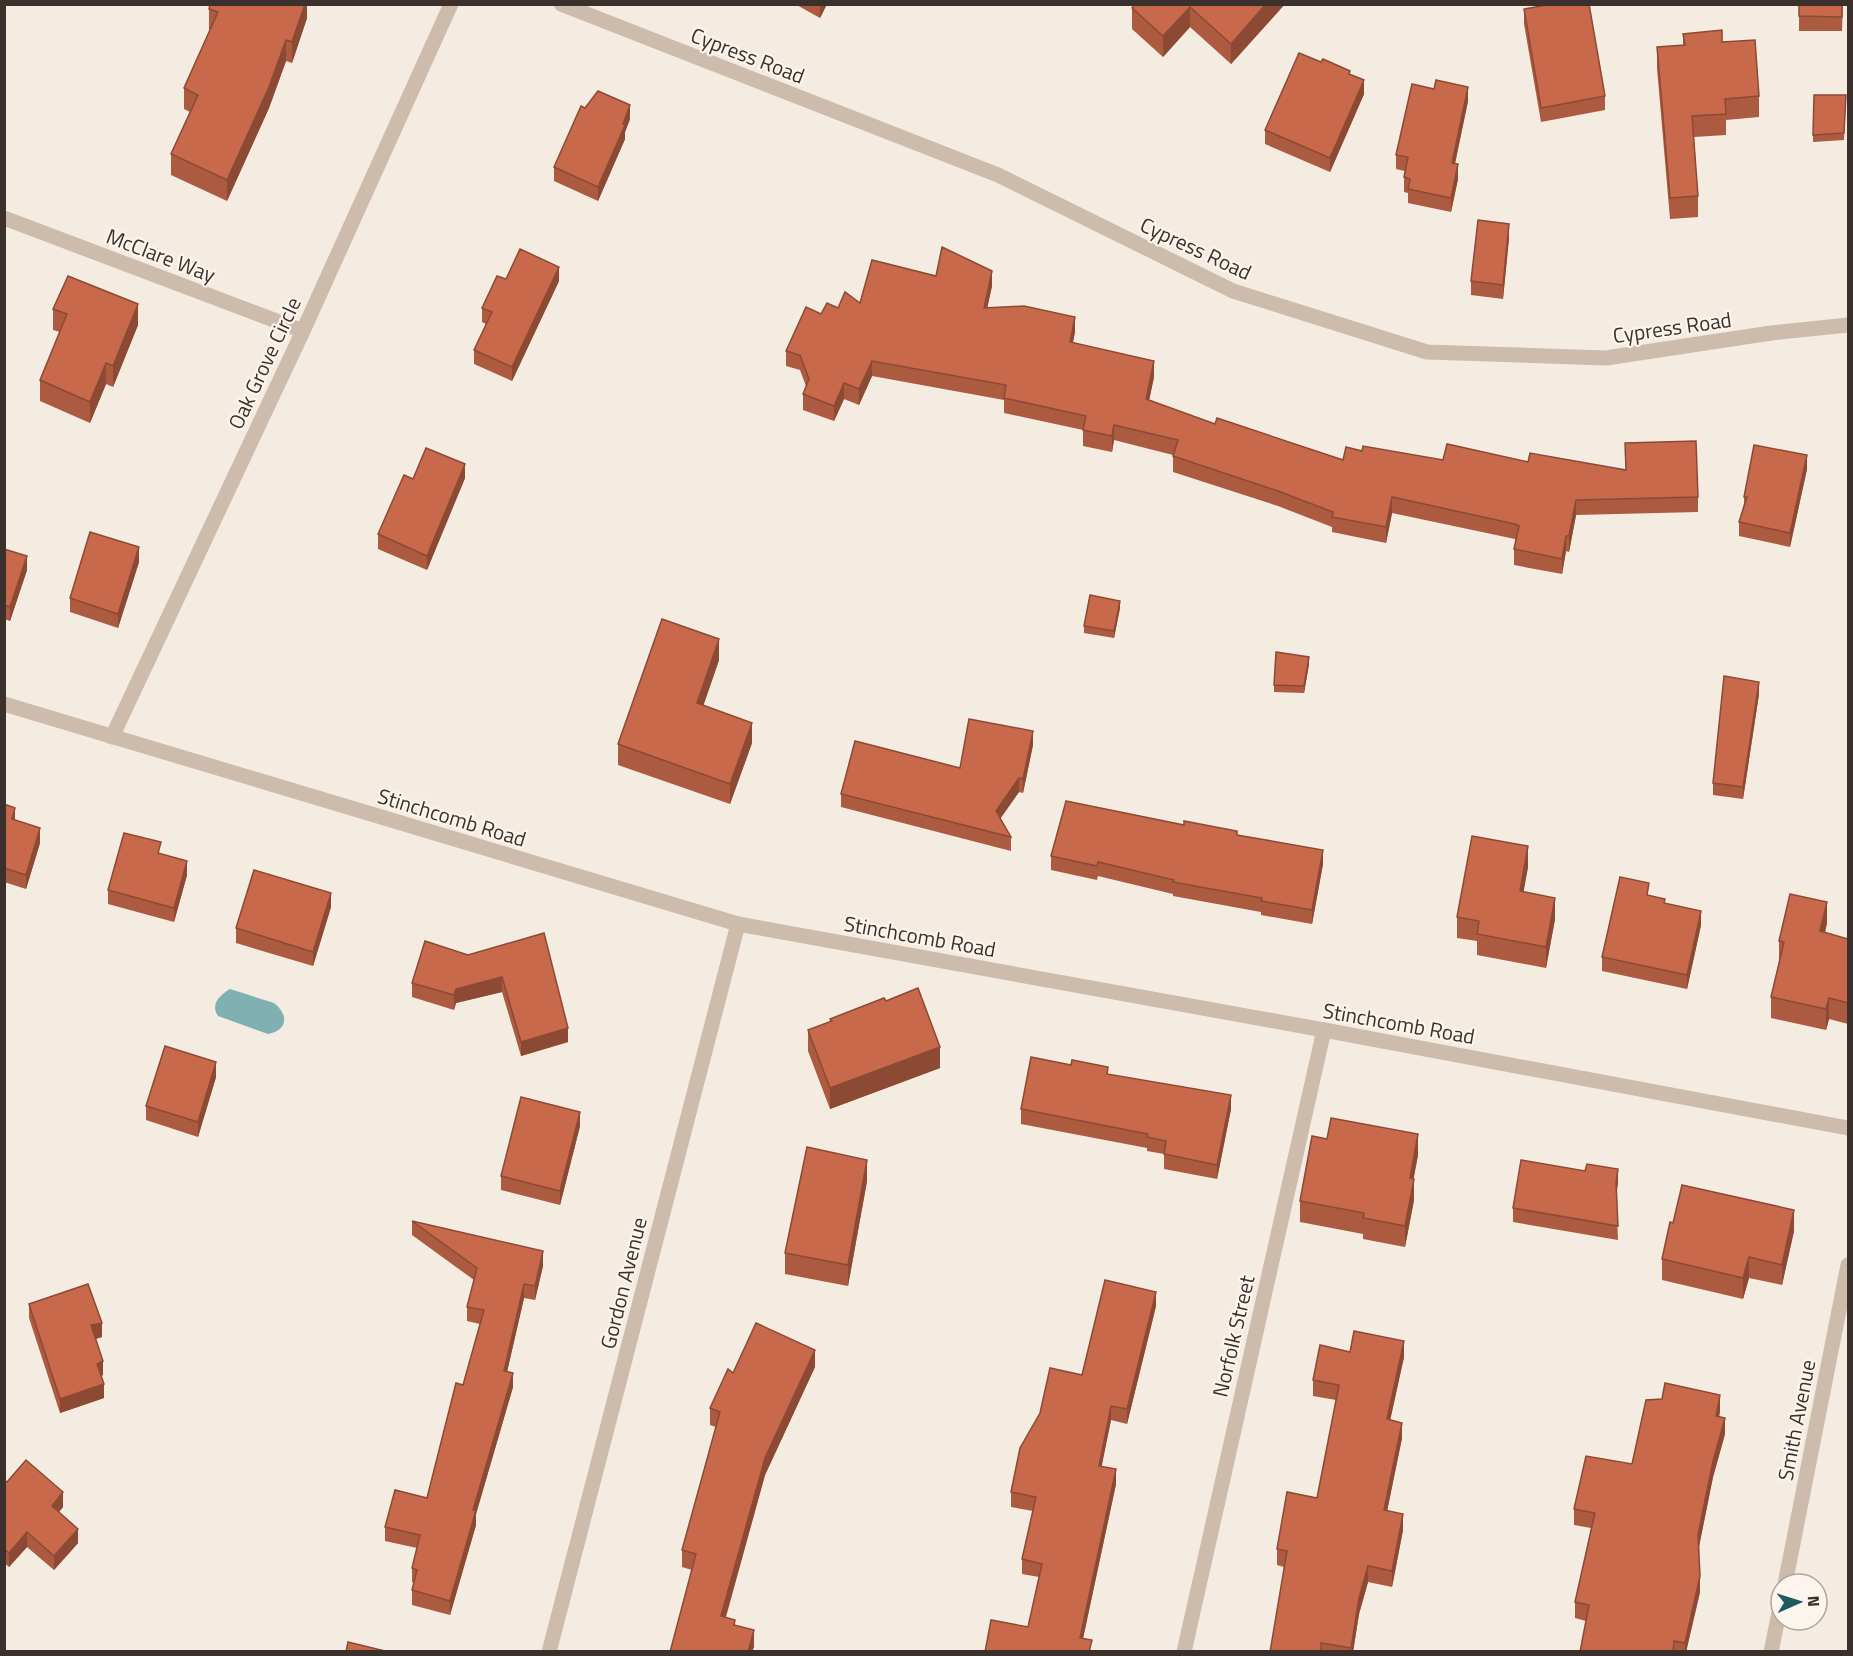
<svg xmlns="http://www.w3.org/2000/svg" width="1853" height="1656" font-family="'Titillium Web',sans-serif">
	<style>
		.water { fill: #7fb0b2 }
		.lines { fill: none; stroke-linecap: round; stroke-linejoin: round }
		.minor { stroke: #cdbbac; stroke-width: 15 }
		.wall { fill: #ac5a40 }
		.shaded-wall { fill: #8c4a34 }
		.building { fill: #c8694b; stroke: #8c4a34; stroke-width: 1.5 }
		.labels { text-anchor: middle; dominant-baseline: central; stroke-width: 4.5; stroke-linejoin: round; paint-order: stroke }
		.street-label { font-size: 21px; fill: #3b302b; stroke: #fbf5ee }
	</style>
	<rect width="100%" height="100%" fill="#f4ebe1"/>
	<path class="water" d="M230 989 274 1003C288 1014 289 1030 268 1034L218 1016C210 1004 220 995 230 989Z"/>
	<g class="lines">
		<g class="minor">
			<polyline points="561,4 998,175 1233,291 1427,352 1606,358 1771,333 1848,325"/>
			<polyline points="4,218 303,331"/>
			<polyline points="4,704 738,924 1324,1030 1848,1128"/>
			<polyline points="112,737 303,331 451,4"/>
			<polyline points="1785,1584 1848,1265"/>
			<polyline points="549,1652 738,924"/>
			<polyline points="1184,1652 1324,1030"/>
			<polyline points="1771,1652 1781,1603"/>
		</g>
	</g>
	<g class="wall">
		<polygon points="307,4 307,18 292,63 286,61 269,108 227,201 171,175 171,154 190,112 184,109 184,88 210,30 209,29 209,9"/>
		<polygon points="795,4 827,4 820,18"/>
		<polygon points="1285,4 1231,64 1190,27 1163,57 1132,29 1132,8"/>
		<polygon points="1799,4 1843,4 1842,31 1799,31"/>
		<polygon points="1524,9 1605,96 1605,110 1541,122 1524,24"/>
		<polygon points="1683,34 1722,42 1759,96 1759,117 1726,120 1726,135 1694,137 1698,196 1698,217 1670,219 1657,68 1657,47 1683,45"/>
		<polygon points="1350,74 1364,94 1330,172 1265,144 1265,130"/>
		<polygon points="1846,95 1844,140 1813,142 1813,135"/>
		<polygon points="1468,101 1455,164 1458,179 1451,212 1408,203 1408,193 1404,192 1404,177 1405,171 1396,169 1396,155"/>
		<polygon points="585,108 630,119 625,132 625,139 598,201 554,181 554,167"/>
		<polygon points="1509,238 1503,299 1471,295 1471,281"/>
		<polygon points="936,276 992,286 987,308 1075,332 1073,342 1154,377 1149,400 1215,424 1343,460 1362,451 1443,460 1528,462 1626,470 1625,443 1698,497 1698,512 1576,515 1569,552 1566,551 1562,574 1514,565 1514,549 1516,540 1515,539 1392,513 1386,543 1332,532 1332,527 1278,506 1173,472 1173,455 1114,440 1112,452 1083,446 1083,430 1004,413 1004,400 872,376 859,405 844,399 834,421 803,410 803,394 806,386 800,370 786,366 786,351 821,314 838,308 860,303"/>
		<polygon points="559,281 512,381 474,364 474,350 486,324 482,322 482,308"/>
		<polygon points="53,309 138,325 113,387 106,384 90,423 40,401 40,380 60,332 53,330"/>
		<polygon points="1807,469 1790,547 1739,536 1739,522 1744,504 1744,497"/>
		<polygon points="465,478 427,570 378,549 378,534 413,479"/>
		<polygon points="4,549 27,570 10,621 4,619"/>
		<polygon points="139,562 118,628 70,612 70,598"/>
		<polygon points="1120,608 1114,638 1084,633 1084,626"/>
		<polygon points="719,660 703,706 752,743 730,804 618,765 618,744"/>
		<polygon points="1309,664 1304,693 1274,692 1274,685"/>
		<polygon points="1759,694 1743,799 1713,795 1713,783"/>
		<polygon points="1033,745 1023,793 1019,792 1000,818 1011,837 1011,851 841,807 841,794 960,768"/>
		<polygon points="4,804 15,820 40,843 26,889 4,882"/>
		<polygon points="1184,825 1237,835 1323,864 1312,924 1261,915 1261,912 1173,896 1173,894 1098,876 1097,880 1051,870 1051,856"/>
		<polygon points="161,854 187,875 174,922 108,904 108,890"/>
		<polygon points="1528,867 1523,892 1555,919 1546,968 1477,955 1477,941 1457,938 1457,917"/>
		<polygon points="1649,896 1665,903 1701,925 1687,989 1602,971 1602,957"/>
		<polygon points="331,907 313,966 236,943 236,928"/>
		<polygon points="1827,923 1825,933 1848,939 1848,1024 1829,1019 1826,1030 1771,1018 1771,997 1779,962 1779,941"/>
		<polygon points="544,933 568,1042 521,1056 502,992 456,1003 454,1010 412,997 412,983 468,955"/>
		<polygon points="886,1001 940,1068 830,1109 808,1051 808,1030 830,1022 830,1019"/>
		<polygon points="1108,1074 1231,1109 1217,1179 1164,1169 1164,1154 1147,1151 1147,1148 1021,1124 1021,1109"/>
		<polygon points="216,1077 198,1137 146,1120 146,1106"/>
		<polygon points="580,1126 560,1205 501,1190 501,1176"/>
		<polygon points="1418,1155 1413,1179 1414,1200 1405,1247 1363,1239 1363,1234 1300,1222 1300,1201"/>
		<polygon points="867,1181 848,1286 785,1274 785,1253"/>
		<polygon points="1618,1183 1616,1194 1618,1240 1513,1222 1513,1208"/>
		<polygon points="412,1221 543,1266 535,1300 524,1298 507,1372 513,1387 476,1514 476,1525 450,1615 412,1605 412,1590 414,1583 412,1582 412,1568 417,1548 385,1541 385,1527 427,1498 463,1385 480,1324 467,1321 467,1307 474,1280 412,1235"/>
		<polygon points="1673,1223 1794,1231 1782,1285 1749,1278 1743,1299 1662,1280 1662,1259"/>
		<polygon points="29,1304 102,1337 96,1339 103,1375 101,1376 104,1398 60,1413 29,1318"/>
		<polygon points="1156,1306 1127,1424 1111,1420 1101,1466 1116,1484 1083,1639 1092,1652 1028,1627 1039,1577 1022,1574 1022,1559 1033,1511 1011,1507 1011,1492 1082,1375"/>
		<polygon points="1350,1352 1404,1357 1390,1419 1402,1438 1387,1511 1403,1530 1392,1587 1368,1582 1359,1614 1353,1652 1270,1652 1284,1567 1277,1565 1277,1549 1317,1498 1336,1400 1313,1396 1313,1380"/>
		<polygon points="815,1367 765,1475 726,1617 735,1625 754,1647 670,1652 692,1570 682,1567 682,1550 716,1427 710,1425 710,1408 733,1373"/>
		<polygon points="1720,1411 1719,1417 1725,1434 1713,1477 1699,1547 1700,1592 1686,1652 1580,1652 1586,1621 1575,1618 1575,1602 1591,1528 1574,1525 1574,1509"/>
		<polygon points="4,1480 7,1482 63,1507 59,1512 78,1543 54,1570 27,1547 9,1567 4,1563"/>
	</g>
	<g class="shaded-wall">
		<polygon points="305,4 307,4 307,18 292,63 292,42"/>
		<polygon points="820,4 827,4 820,18"/>
		<polygon points="1266,4 1285,4 1231,64 1231,44"/>
		<polygon points="1190,7 1190,27 1163,57 1163,36"/>
		<polygon points="286,40 286,61 269,108 227,201 227,180"/>
		<polygon points="1364,80 1364,94 1330,172 1330,158"/>
		<polygon points="1468,87 1468,101 1452,177 1452,163"/>
		<polygon points="630,105 630,119 625,132 625,139 598,201 598,187"/>
		<polygon points="1458,164 1458,179 1451,212 1451,198"/>
		<polygon points="1509,224 1509,238 1503,299 1503,285"/>
		<polygon points="559,267 559,281 512,381 512,367"/>
		<polygon points="992,271 992,286 984,323 984,308"/>
		<polygon points="138,304 138,325 113,387 113,366"/>
		<polygon points="1075,317 1075,332 1070,357 1070,342"/>
		<polygon points="872,361 872,376 859,405 859,389"/>
		<polygon points="1154,361 1154,377 1146,415 1146,399"/>
		<polygon points="106,363 106,384 90,423 90,402"/>
		<polygon points="844,383 844,399 834,421 834,406"/>
		<polygon points="1114,425 1114,440 1112,452 1112,436"/>
		<polygon points="1807,455 1807,469 1790,547 1790,533"/>
		<polygon points="465,464 465,478 427,570 427,556"/>
		<polygon points="1392,497 1392,513 1386,543 1386,527"/>
		<polygon points="1576,500 1576,515 1569,552 1569,536"/>
		<polygon points="1566,536 1566,551 1562,574 1562,559"/>
		<polygon points="139,547 139,562 118,628 118,614"/>
		<polygon points="27,556 27,570 10,621 10,607"/>
		<polygon points="1120,601 1120,608 1114,638 1114,631"/>
		<polygon points="719,639 719,660 697,724 697,703"/>
		<polygon points="1309,657 1309,664 1304,693 1304,686"/>
		<polygon points="1759,682 1759,694 1743,799 1743,787"/>
		<polygon points="752,723 752,743 730,804 730,784"/>
		<polygon points="1033,731 1033,745 1023,793 1023,779"/>
		<polygon points="1019,778 1019,792 996,825 996,811"/>
		<polygon points="15,808 15,822 12,819"/>
		<polygon points="40,828 40,843 26,889 26,875"/>
		<polygon points="1528,846 1528,867 1520,912 1520,891"/>
		<polygon points="1323,850 1323,864 1312,924 1312,910"/>
		<polygon points="187,861 187,875 174,922 174,908"/>
		<polygon points="331,893 331,907 313,966 313,952"/>
		<polygon points="1555,898 1555,919 1546,968 1546,947"/>
		<polygon points="1827,902 1827,923 1820,952 1820,931"/>
		<polygon points="1701,911 1701,925 1687,989 1687,975"/>
		<polygon points="502,977 502,992 456,1003 454,1010 454,995 456,989"/>
		<polygon points="1829,998 1829,1019 1826,1030 1826,1009"/>
		<polygon points="568,1028 568,1042 521,1056 521,1042"/>
		<polygon points="940,1047 940,1068 830,1109 830,1088"/>
		<polygon points="216,1062 216,1077 198,1137 198,1122"/>
		<polygon points="1231,1095 1231,1109 1217,1179 1217,1165"/>
		<polygon points="580,1112 580,1126 560,1205 560,1191"/>
		<polygon points="1418,1134 1418,1155 1410,1199 1410,1178"/>
		<polygon points="867,1160 867,1181 848,1286 848,1265"/>
		<polygon points="1618,1169 1618,1183 1616,1197 1616,1182"/>
		<polygon points="1414,1179 1414,1200 1405,1247 1405,1226"/>
		<polygon points="1794,1210 1794,1231 1782,1285 1782,1265"/>
		<polygon points="543,1251 543,1266 535,1300 535,1286"/>
		<polygon points="1749,1257 1749,1278 1743,1299 1743,1278"/>
		<polygon points="524,1284 524,1298 504,1385 504,1371"/>
		<polygon points="1156,1292 1156,1306 1127,1424 1127,1409"/>
		<polygon points="102,1323 102,1337 91,1340 91,1325"/>
		<polygon points="1404,1341 1404,1357 1387,1435 1387,1419"/>
		<polygon points="815,1350 815,1367 765,1475 721,1633 721,1616 765,1458"/>
		<polygon points="103,1361 103,1375 97,1378 97,1364"/>
		<polygon points="513,1373 513,1387 476,1514 476,1525 450,1615 450,1601 473,1510"/>
		<polygon points="104,1384 104,1398 60,1413 60,1399"/>
		<polygon points="1720,1395 1720,1411 1716,1432 1716,1416"/>
		<polygon points="1111,1406 1111,1420 1099,1480 1099,1466"/>
		<polygon points="1725,1418 1725,1434 1713,1477 1698,1551 1698,1535 1713,1461"/>
		<polygon points="1402,1423 1402,1438 1384,1526 1384,1510"/>
		<polygon points="1116,1469 1116,1484 1080,1652 1080,1638"/>
		<polygon points="63,1492 63,1507 52,1520 52,1506"/>
		<polygon points="1403,1514 1403,1530 1392,1587 1392,1571"/>
		<polygon points="78,1529 78,1543 54,1570 54,1556"/>
		<polygon points="27,1532 27,1547 9,1567 9,1553"/>
		<polygon points="1368,1566 1368,1582 1359,1614 1353,1652 1351,1652 1359,1598"/>
		<polygon points="1700,1576 1700,1592 1686,1652 1685,1652 1685,1643"/>
		<polygon points="754,1630 754,1647 752,1652 748,1652"/>
	</g>
	<g class="building">
		<polygon points="210,4 305,4 292,42 286,40 269,87 227,180 171,154 198,95 184,88 218,12 209,9"/>
		<polygon points="1135,4 1266,4 1231,44 1190,7 1163,36 1132,8"/>
		<polygon points="1552,4 1589,4 1605,96 1541,108 1524,9"/>
		<polygon points="1799,4 1842,4 1842,17 1799,16"/>
		<polygon points="1722,30 1722,42 1755,40 1759,96 1725,99 1726,114 1692,116 1698,196 1670,198 1657,47 1685,45 1683,34"/>
		<polygon points="1299,53 1321,62 1323,59 1350,71 1349,74 1364,80 1330,158 1265,130"/>
		<polygon points="1436,80 1468,87 1452,163 1458,164 1451,198 1408,189 1410,179 1404,177 1408,157 1396,155 1412,84 1434,89"/>
		<polygon points="598,91 630,105 623,124 625,125 598,187 554,167 581,106 585,108"/>
		<polygon points="1814,95 1846,95 1844,133 1813,135"/>
		<polygon points="1478,220 1509,224 1503,285 1471,281"/>
		<polygon points="942,247 992,271 984,308 1024,306 1075,317 1070,342 1154,361 1146,399 1215,424 1217,418 1343,460 1346,447 1362,451 1363,446 1443,460 1447,444 1528,462 1530,453 1626,470 1625,443 1696,441 1698,497 1576,500 1569,536 1566,536 1562,559 1514,549 1519,526 1515,524 1392,497 1386,527 1332,517 1333,512 1278,491 1173,456 1178,440 1114,425 1112,436 1083,430 1086,416 1004,398 1006,385 872,361 859,389 844,383 834,406 803,394 809,379 800,355 786,351 806,307 821,314 827,303 838,308 845,292 860,303 872,260 936,276"/>
		<polygon points="520,249 559,267 512,367 474,350 492,312 482,308 497,276 506,279"/>
		<polygon points="68,276 138,304 113,366 106,363 90,402 40,380 67,314 53,309"/>
		<polygon points="1754,445 1807,455 1790,533 1739,522 1747,497 1744,497"/>
		<polygon points="426,448 465,464 427,556 378,534 404,475 413,479"/>
		<polygon points="90,532 139,547 118,614 70,598"/>
		<polygon points="4,549 27,556 10,607 4,605"/>
		<polygon points="1090,595 1120,601 1114,631 1084,626"/>
		<polygon points="662,619 719,639 697,703 752,723 730,784 618,744"/>
		<polygon points="1276,652 1309,657 1304,686 1274,685"/>
		<polygon points="1724,676 1759,682 1743,787 1713,783"/>
		<polygon points="969,719 1033,731 1023,779 1019,778 996,811 1011,837 841,794 855,741 960,768"/>
		<polygon points="1066,801 1184,825 1184,821 1237,831 1237,835 1323,850 1312,910 1261,901 1262,898 1173,882 1174,880 1098,862 1097,866 1051,856"/>
		<polygon points="4,804 15,808 12,819 40,828 26,875 4,868"/>
		<polygon points="124,833 161,842 158,853 187,861 174,908 108,890"/>
		<polygon points="1472,836 1528,846 1520,891 1555,898 1546,947 1477,934 1479,921 1457,917"/>
		<polygon points="254,870 331,893 313,952 236,928"/>
		<polygon points="1620,877 1649,883 1647,895 1665,899 1664,903 1701,911 1687,975 1602,957"/>
		<polygon points="1790,894 1827,902 1820,931 1848,939 1848,1003 1829,998 1826,1009 1771,997 1784,942 1779,941"/>
		<polygon points="544,933 568,1028 521,1042 502,977 456,989 454,995 412,983 425,941 468,955"/>
		<polygon points="918,988 940,1047 830,1088 808,1030 832,1021 830,1019 884,998 886,1001"/>
		<polygon points="165,1046 216,1062 198,1122 146,1106"/>
		<polygon points="1031,1057 1071,1065 1072,1060 1108,1067 1107,1074 1231,1095 1217,1165 1164,1154 1166,1141 1147,1137 1148,1134 1021,1109"/>
		<polygon points="521,1097 580,1112 560,1191 501,1176"/>
		<polygon points="1331,1118 1418,1134 1410,1178 1414,1179 1405,1226 1363,1218 1364,1213 1300,1201 1312,1136 1327,1139"/>
		<polygon points="807,1147 867,1160 848,1265 785,1253"/>
		<polygon points="1521,1160 1585,1171 1587,1164 1618,1169 1616,1182 1618,1226 1513,1208"/>
		<polygon points="1682,1185 1794,1210 1782,1265 1749,1257 1743,1278 1662,1259 1670,1222 1673,1223"/>
		<polygon points="412,1221 543,1251 535,1286 524,1284 504,1371 513,1373 473,1510 476,1510 450,1601 412,1590 417,1570 412,1568 420,1535 385,1527 395,1490 427,1498 456,1383 463,1385 484,1310 467,1307 477,1268"/>
		<polygon points="1105,1280 1156,1292 1127,1409 1111,1406 1099,1466 1116,1469 1080,1638 1092,1640 1089,1652 985,1652 991,1620 1028,1627 1042,1564 1022,1559 1036,1497 1011,1492 1020,1448 1040,1413 1050,1368 1082,1375"/>
		<polygon points="88,1284 102,1323 91,1325 103,1361 97,1364 104,1384 60,1399 29,1304"/>
		<polygon points="756,1323 815,1350 765,1458 721,1616 735,1620 734,1625 754,1630 748,1652 670,1652 696,1554 682,1550 720,1412 710,1408 728,1369 733,1373"/>
		<polygon points="1354,1331 1404,1341 1387,1419 1402,1423 1384,1510 1403,1514 1392,1571 1368,1566 1359,1598 1351,1648 1321,1643 1321,1652 1270,1652 1287,1551 1277,1549 1287,1492 1317,1498 1339,1385 1313,1380 1320,1345 1350,1352"/>
		<polygon points="1665,1383 1720,1395 1716,1416 1725,1418 1713,1461 1698,1535 1700,1576 1685,1643 1674,1641 1673,1652 1580,1652 1589,1605 1575,1602 1595,1513 1574,1509 1586,1456 1632,1464 1646,1400 1662,1399"/>
		<polygon points="26,1460 63,1492 52,1506 78,1529 54,1556 27,1532 9,1553 4,1549 4,1480 7,1482"/>
		<polygon points="348,1642 389,1652 346,1652"/>
	</g>
	<g class="labels">
		<g class="street-label">
			<text transform="translate(748 55) rotate(21)">Cypress Road</text>
			<text transform="translate(1196 248) rotate(25)">Cypress Road</text>
			<text transform="translate(161 255) rotate(21)">McClare Way</text>
			<text transform="translate(1672 327) rotate(-8)">Cypress Road</text>
			<text transform="translate(264 363) rotate(-65)">Oak Grove Circle</text>
			<text transform="translate(452 817) rotate(17)">Stinchcomb Road</text>
			<text transform="translate(920 936) rotate(10)">Stinchcomb Road</text>
			<text transform="translate(1399 1023) rotate(10)">Stinchcomb Road</text>
			<text transform="translate(623 1283) rotate(-76)">Gordon Avenue</text>
			<text transform="translate(1233 1336) rotate(-77)">Norfolk Street</text>
			<text transform="translate(1796 1420) rotate(-79)">Smith Avenue</text>
		</g>
	</g>
	<rect width="1853" height="1656" fill="none" stroke="#3b302b" stroke-width="12"/>
	<g transform="translate(1799 1602) rotate(87)"><circle r="28" fill="#fbf5ee" stroke="#aea6a0" stroke-width="1.5"/>
	<path d="M0-4.5L10 22L0 15L-10 22Z" fill="#1f5a5e"/>
	<text y="-9" font-size="16" font-weight="bold" text-anchor="middle" fill="#3b302b">N</text>
	</g>
</svg>
